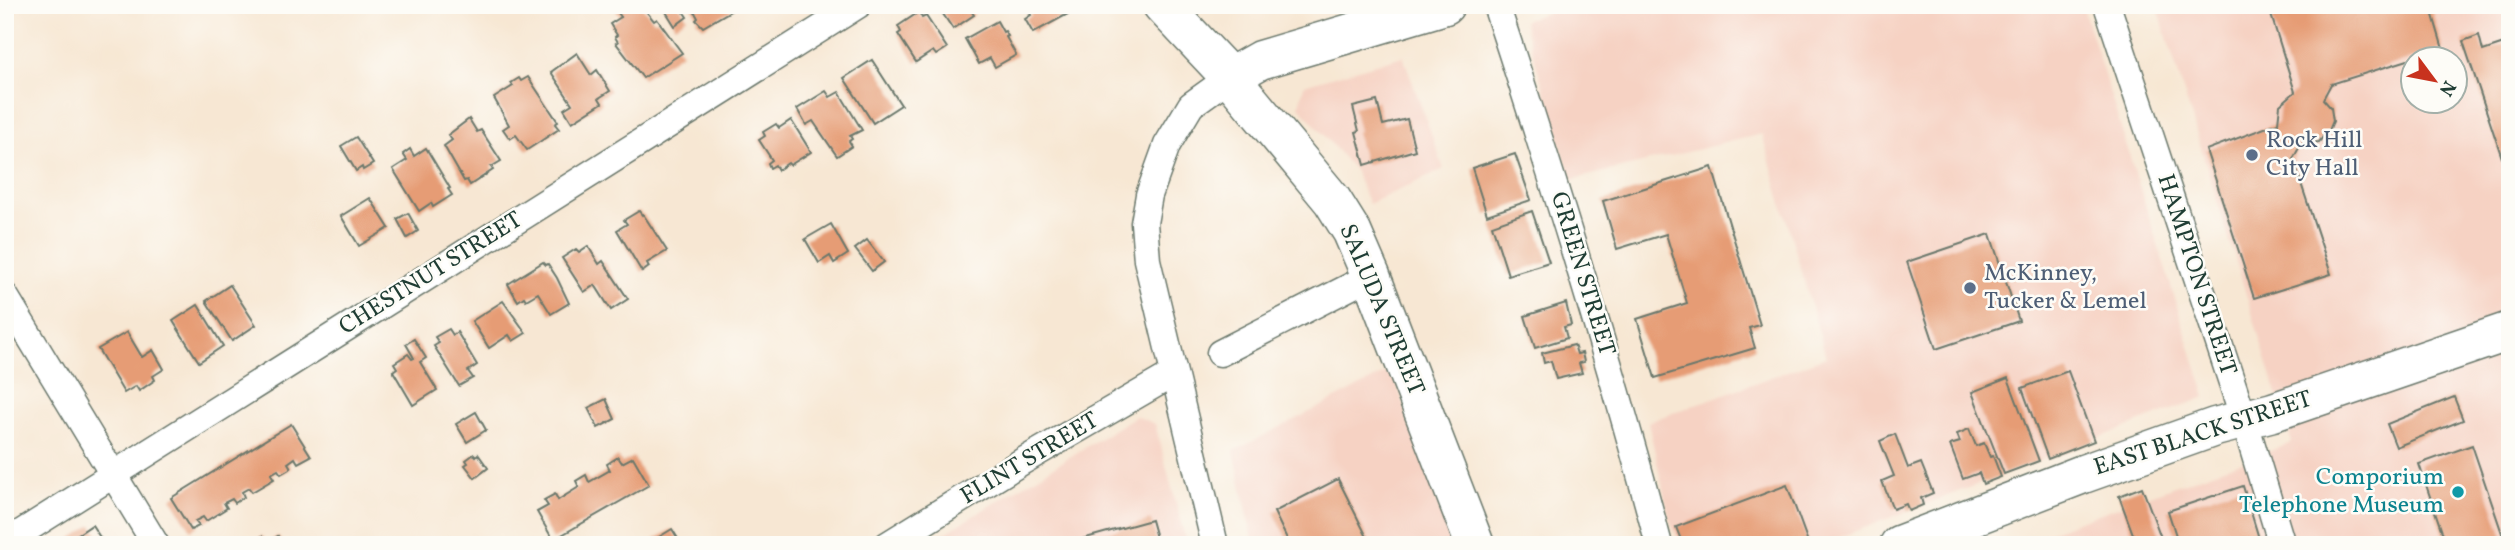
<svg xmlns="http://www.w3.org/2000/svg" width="2515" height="550" font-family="Vollkorn,serif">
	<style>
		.built { fill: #f6d2c3; fill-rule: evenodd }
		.building { fill: #e69c75 }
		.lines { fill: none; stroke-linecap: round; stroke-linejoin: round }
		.minor-casing { stroke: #6b786c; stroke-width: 29 }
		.secondary-casing { stroke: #6b786c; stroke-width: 41 }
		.minor { stroke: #fff; stroke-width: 26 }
		.secondary { stroke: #fff; stroke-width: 38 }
		.service-dot { fill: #5c6f8a; stroke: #fdfcf7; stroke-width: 2.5 }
		.culture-dot { fill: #0f9aa8; stroke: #fdfcf7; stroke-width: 2.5 }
		.labels { text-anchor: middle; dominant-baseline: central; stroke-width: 5; stroke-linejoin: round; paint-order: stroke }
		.service-label { font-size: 24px; fill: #4e5e75; stroke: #fdfcf7; text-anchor: start }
		.street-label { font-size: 24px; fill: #1f3d34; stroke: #fdfcf7 }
		.culture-label { font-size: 24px; fill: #0d838f; stroke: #fdfcf7; text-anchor: end }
	</style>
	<rect width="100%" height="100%" fill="#fdfcf7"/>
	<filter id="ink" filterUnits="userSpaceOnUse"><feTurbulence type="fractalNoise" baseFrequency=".0143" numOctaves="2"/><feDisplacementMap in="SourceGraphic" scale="14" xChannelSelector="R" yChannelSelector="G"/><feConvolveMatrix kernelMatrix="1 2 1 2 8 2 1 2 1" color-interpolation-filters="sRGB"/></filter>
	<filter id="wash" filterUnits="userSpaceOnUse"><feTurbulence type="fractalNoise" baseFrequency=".00686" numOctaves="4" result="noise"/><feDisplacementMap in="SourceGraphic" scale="28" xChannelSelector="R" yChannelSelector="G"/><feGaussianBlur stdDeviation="1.57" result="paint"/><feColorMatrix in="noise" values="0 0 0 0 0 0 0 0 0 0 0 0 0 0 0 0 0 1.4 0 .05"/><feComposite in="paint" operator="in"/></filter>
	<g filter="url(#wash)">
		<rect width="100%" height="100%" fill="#f7e7d3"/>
		<g class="built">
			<polygon points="1573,5 2082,5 2206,397 1819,545 1680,545 1670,520 1648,422 1826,357 1762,134 1571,180 1524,23 1526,19"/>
			<path d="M2157 5H2510V545H2014L2292 443ZM2414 60H2456V102H2414Z"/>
			<polygon points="1403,56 1444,169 1369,204 1354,170 1299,106 1304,85"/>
			<polygon points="1392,370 1453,545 1254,545 1234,451"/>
			<polygon points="1136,416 1155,424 1187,545 926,545"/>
		</g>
		<g id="blocks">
			<g class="building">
				<polygon points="624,5 641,5 654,21 657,19 682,53 643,78 616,43 618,42 615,37 617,35 610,24 621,17 616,10"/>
				<polygon points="665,5 679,5 687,17 675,26 663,7"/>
				<polygon points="691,5 730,5 732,10 703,27 696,20 698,18"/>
				<polygon points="937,5 967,5 974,15 953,29"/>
				<polygon points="1025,5 1078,5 1079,8 1033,33 1025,19 1031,15"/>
				<polygon points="2268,5 2430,5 2443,49 2331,84 2323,99 2331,108 2333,121 2330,128 2319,142 2301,144 2293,159 2331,274 2254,298 2206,150 2278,123 2280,105 2295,92"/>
				<polygon points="919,12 922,18 926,16 947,48 936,55 933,51 916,62 898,34 901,32 898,26"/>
				<polygon points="997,21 1003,32 1005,31 1008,36 1006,37 1016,55 995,67 990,58 979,64 965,39"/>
				<polygon points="2479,35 2483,51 2510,42 2510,182 2463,41"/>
				<polygon points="577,53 591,75 597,70 610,91 599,98 602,103 572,122 564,109 572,104 551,72"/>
				<polygon points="872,60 901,105 873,123 844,78"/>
				<polygon points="528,77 558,122 555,124 559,129 527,150 516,135 510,139 503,129 509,125 494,98 513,86 511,83 519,78 521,81"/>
				<polygon points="826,91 830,97 839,92 862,130 850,136 852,139 849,141 852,146 837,156 813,121 806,125 797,109"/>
				<polygon points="1377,101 1383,125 1407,119 1415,150 1365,165 1356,132 1359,131 1353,107"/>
				<polygon points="469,119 477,132 481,130 501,161 491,167 493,170 470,185 467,180 464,181 444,146 452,140 448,135"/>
				<polygon points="791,120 811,152 790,165 788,163 778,170 775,165 770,168 768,163 772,160 759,140 765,136 763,132 776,124 779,128"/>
				<polygon points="356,137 373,164 363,170 362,167 356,171 341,146"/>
				<polygon points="426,148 450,188 448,189 452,195 433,207 431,203 419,211 393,169 407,160 403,154 410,149 414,156"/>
				<polygon points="1515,154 1531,200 1487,215 1472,168"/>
				<polygon points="1712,167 1760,325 1749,328 1755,348 1655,378 1637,319 1687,303 1666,234 1617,249 1603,201"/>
				<polygon points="370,198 389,228 359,246 341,216"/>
				<polygon points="639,211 642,215 643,214 667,251 647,263 649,267 642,272 617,230 627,224 624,220"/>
				<polygon points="1532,211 1549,262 1508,275 1492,225"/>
				<polygon points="408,213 418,231 407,238 397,219"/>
				<polygon points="831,224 848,254 834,263 830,256 819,263 805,239"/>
				<polygon points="1990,234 2019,321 1936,349 1907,262"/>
				<polygon points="867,240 884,262 872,271 855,249"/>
				<polygon points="588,246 599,264 603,261 628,299 611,310 595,285 584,292 562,258 576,249 579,252"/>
				<polygon points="543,262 546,265 548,264 557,278 569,303 551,314 538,293 526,300 524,297 518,301 508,284"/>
				<polygon points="230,285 256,325 232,341 206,301"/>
				<polygon points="503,301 526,333 513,341 509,335 489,348 472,321"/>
				<polygon points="1566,303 1571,325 1564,327 1567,338 1535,348 1525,316"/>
				<polygon points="198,305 223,346 199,362 173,321"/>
				<polygon points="449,329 453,335 457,332 477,365 468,371 473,378 459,386 434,346 439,343 435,337"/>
				<polygon points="127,332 142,357 153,350 164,369 153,376 155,380 139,391 136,386 124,393 98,349"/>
				<polygon points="414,339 426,358 420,362 437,390 413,405 393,371 397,368 394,363 408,354 412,359 414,358 406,344"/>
				<polygon points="1574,345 1577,354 1582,353 1584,362 1579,363 1582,373 1556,379 1551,361 1544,363 1542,353"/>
				<polygon points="2068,371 2094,441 2048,459 2022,388"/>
				<polygon points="2008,378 2039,461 2004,474 1972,392"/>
				<polygon points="2454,397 2463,420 2396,447 2387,424"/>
				<polygon points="606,399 615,419 598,428 588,408"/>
				<polygon points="476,412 486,430 467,442 456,424"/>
				<polygon points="291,424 311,456 298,463 295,458 288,463 291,468 281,474 278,470 271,474 274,479 252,492 249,488 242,492 244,497 235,503 232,499 224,503 227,508 206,521 203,517 195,521 199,526 191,530 171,498"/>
				<polygon points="1969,429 1976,446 1984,443 1990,457 1993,456 2001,477 1983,484 1979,473 1963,479 1950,445 1960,442 1957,434"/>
				<polygon points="1895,434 1908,468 1921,463 1933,493 1921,498 1923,505 1909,511 1906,504 1893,509 1882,481 1894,476 1880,441"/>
				<polygon points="2472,445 2506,545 2427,545 2444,538 2419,464"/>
				<polygon points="474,454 476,456 478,454 488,468 475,478 465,465 468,463 466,460"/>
				<polygon points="618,457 622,463 633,457 649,485 553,540 537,512 548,506 544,500 555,494 558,500 579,487 576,481 586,475 589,482 610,470 607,464"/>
				<polygon points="1338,479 1371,545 1290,545 1274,512"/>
				<polygon points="1787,485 1809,545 1683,545 1676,527"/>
				<polygon points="2243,486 2261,545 2179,545 2168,511"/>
				<polygon points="2142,487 2163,543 2159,545 2137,545 2119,496"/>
				<polygon points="1151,520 1158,545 1064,545 1064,544"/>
				<polygon points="92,525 105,545 62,545"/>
				<polygon points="672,529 682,545 646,545"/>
				<polygon points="262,536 267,543 278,536 283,545 248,545"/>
			</g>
		</g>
	</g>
	<g filter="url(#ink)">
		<use href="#blocks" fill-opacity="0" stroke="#6b786c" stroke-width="2"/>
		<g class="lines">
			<defs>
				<g id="minor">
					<path d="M1496 5C1555 184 1611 363 1659 545"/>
					<polyline points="2107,5 2244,419 2282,545"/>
					<polyline points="5,296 156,545"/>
					<polyline points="1220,353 1371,276"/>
					<polyline points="5,543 858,5"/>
					<polyline points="887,545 1023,461 1173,374"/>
					<polyline points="1215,545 1147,260 1144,223 1149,195 1167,145 1191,105 1230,77"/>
				</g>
				<g id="secondary">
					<polyline points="1162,5 1230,77 1332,200 1352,232 1371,276 1475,545"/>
					<polyline points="1230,77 1260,60 1445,5"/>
					<polyline points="1899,545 2083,474 2215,427 2273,412 2510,331"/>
				</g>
			</defs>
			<use href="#minor" class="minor-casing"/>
			<use href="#secondary" class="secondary-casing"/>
			<use href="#minor" class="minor"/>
			<use href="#secondary" class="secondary"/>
		</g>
	</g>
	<g class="service-dot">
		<circle cx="2252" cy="155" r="7"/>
		<circle cx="1970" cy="288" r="7"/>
	</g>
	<circle class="culture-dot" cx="2458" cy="492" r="7"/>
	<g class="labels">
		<g class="service-label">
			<text x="2266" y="141">Rock Hill<tspan x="2266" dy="28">City Hall</tspan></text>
			<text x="1984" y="274">McKinney,<tspan x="1984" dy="28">Tucker &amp; Lemel</tspan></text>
		</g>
		<g class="street-label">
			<text transform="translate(431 274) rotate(-32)">CHESTNUT STREET</text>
			<text transform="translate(1582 274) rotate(73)">GREEN STREET</text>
			<text transform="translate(2196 275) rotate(72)">HAMPTON STREET</text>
			<text transform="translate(1381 310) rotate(67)">SALUDA STREET</text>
			<text transform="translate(2203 434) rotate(-18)">EAST BLACK STREET</text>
			<text transform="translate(1030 459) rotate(-31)">FLINT STREET</text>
		</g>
		<g class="culture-label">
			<text x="2444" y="478">Comporium<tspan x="2444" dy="28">Telephone Museum</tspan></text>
		</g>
	</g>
	<rect width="2515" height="550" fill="none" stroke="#fdfcf7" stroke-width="28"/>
	<g transform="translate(2434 80) rotate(122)"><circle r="33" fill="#fdfcf7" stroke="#a4b0a9" stroke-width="2"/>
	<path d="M0-5L12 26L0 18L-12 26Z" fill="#c8321e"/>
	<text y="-10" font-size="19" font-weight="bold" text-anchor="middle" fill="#1f3d34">N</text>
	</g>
</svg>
